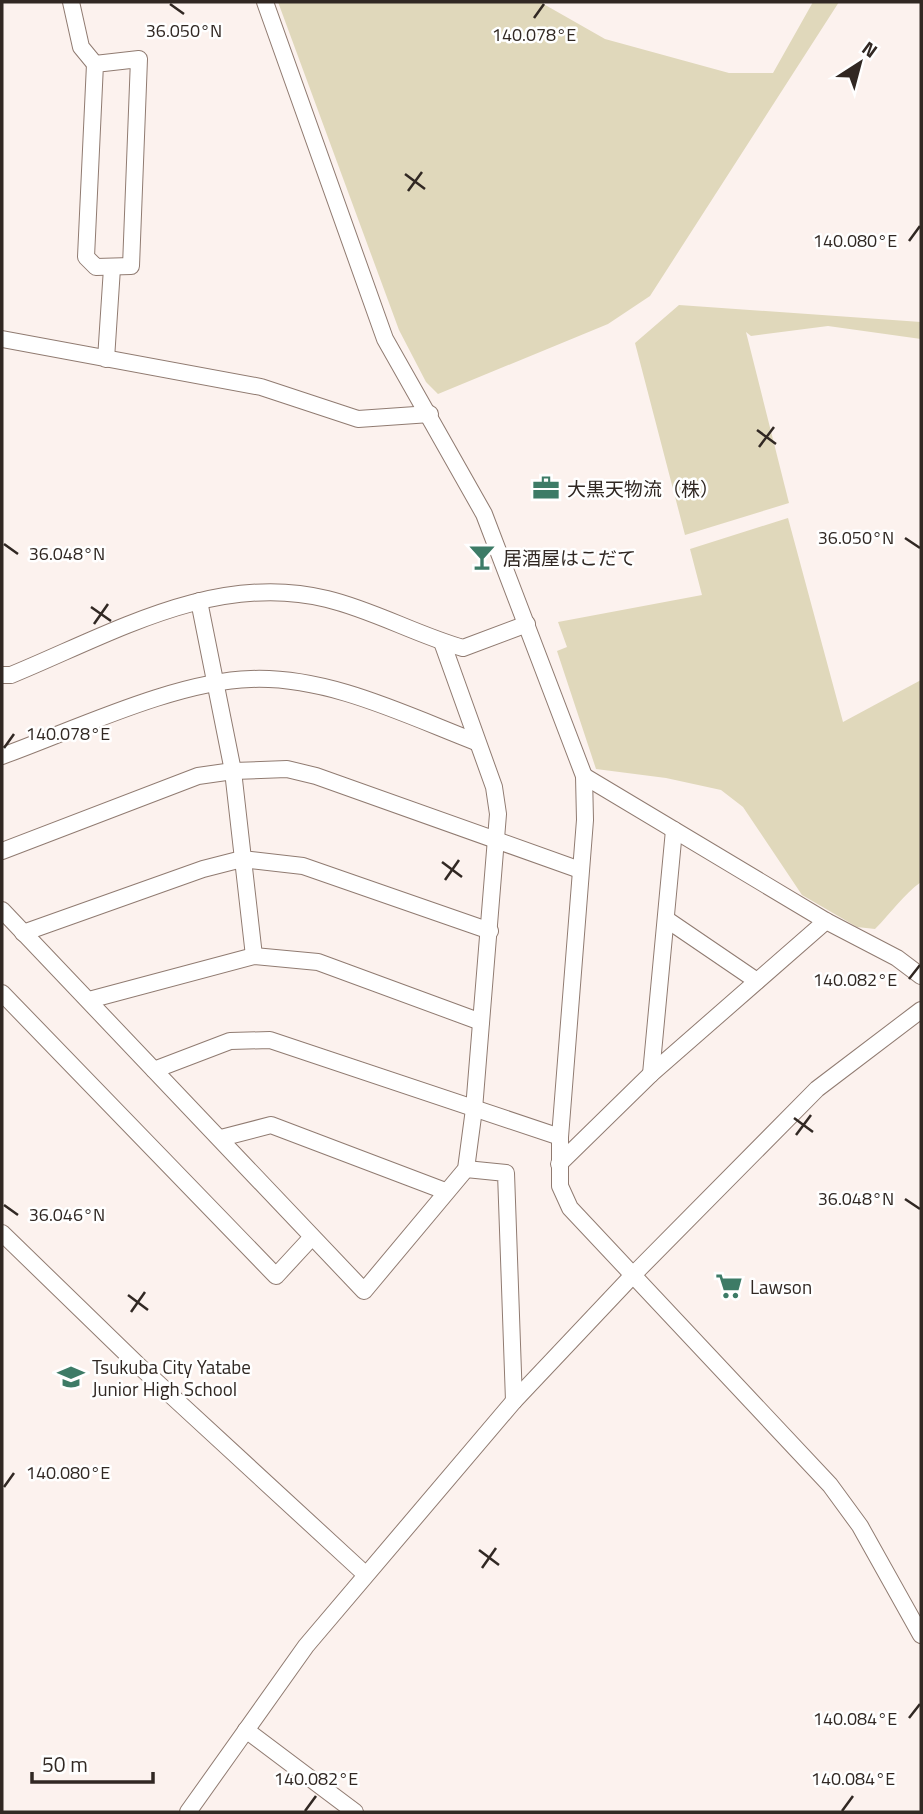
<svg xmlns="http://www.w3.org/2000/svg" width="923" height="1814" font-family="'Titillium Web','Noto Sans JP',sans-serif">
	<style>
		.green { fill: #e0d8bb }
		.lines { fill: none; stroke-linecap: round; stroke-linejoin: round }
		.minor-casing { stroke: #907b71; stroke-width: 18 }
		.minor { stroke: #fff; stroke-width: 16 }
		.ticks { fill: none; stroke: #312823; stroke-width: 2.5 }
		.labels { text-anchor: middle; dominant-baseline: central; stroke-width: 5; stroke-linejoin: round; paint-order: stroke }
		.poi-label { font-size: 19px; fill: #312823; stroke: #fff; text-anchor: start }
		.ticks-label { font-size: 18px; text-anchor: middle; fill: #312823; stroke: #fff; stroke-width: 5; stroke-linejoin: round; paint-order: stroke }
	</style>
	<rect width="100%" height="100%" fill="#fcf2ee"/>
	<g class="green">
		<polygon points="278,2 540,2 605,39 729,73 773,73 813,2 839,2 650,296 608,324 438,394 426,382 399,330"/>
		<polygon points="679,305 921,322 921,339 828,326 751,336 746,332 789,503 685,535 635,343"/>
		<path d="M788 518 843 722 921 680V882C904 894 891 913 875 929L857 927 802 895 743 807 721 790 666 778 596 769 557 651 567 647 558 622 702 595 690 549Z"/>
	</g>
	<g class="lines">
		<defs>
			<g id="minor">
				<polyline points="71,2 81,47 95,64"/>
				<polyline points="265,2 385,339 484,514 584,776 585,820 560,1137 560,1186 570,1208 830,1485 860,1526 921,1635"/>
				<polygon points="139,59 131,266 96,267 86,257 95,64"/>
				<polyline points="2,339 261,387 358,419 430,414"/>
				<polyline points="106,359 112,268"/>
				<polyline points="199,601 233,771 254,956"/>
				<path d="M2 675H11C111 634 216 571 327 599 373 610 417 635 463 648L527 624"/>
				<path d="M2 756C74 730 176 681 251 679 328 676 406 715 476 742"/>
				<polyline points="584,776 826,921 897,958 921,976"/>
				<polyline points="2,851 198,776 233,771 287,769 316,776 580,870"/>
				<polyline points="2,910 364,1291 466,1169 474,1109 498,814 494,787 442,642"/>
				<polyline points="666,919 757,981"/>
				<polyline points="23,933 203,869 242,859 303,866 490,931"/>
				<polyline points="2,993 276,1276 312,1237"/>
				<polyline points="89,1000 254,956 318,962 481,1022"/>
				<polyline points="154,1070 230,1041 270,1040 560,1137"/>
				<polyline points="651,1074 674,830"/>
				<polyline points="221,1138 271,1125 445,1191"/>
				<polyline points="559,1164 651,1074 826,921"/>
				<polyline points="466,1169 506,1173 514,1401"/>
				<polyline points="2,1233 137,1364 365,1574"/>
				<polyline points="246,1730 355,1812"/>
				<polyline points="188,1812 306,1646 514,1401 633,1275 817,1089 921,1010"/>
			</g>
		</defs>
		<use href="#minor" class="minor-casing"/>
		<use href="#minor" class="minor"/>
	</g>
	<path class="ticks" d="M170 4 184 14M534 18 544 4M405 174 425 189M408 191 422 172M909 241 920 226M757 430 776 444M759 447 774 427M905 538 920 548M4 544 18 554M91 607 111 621M94 624 108 604M4 748 14 734M442 862 462 877M445 880 459 860M909 979 920 965M794 1118 813 1132M796 1135 811 1115M905 1199 920 1209M4 1205 18 1215M128 1295 148 1310M131 1312 145 1292M4 1487 14 1473M479 1550 499 1565M482 1568 496 1548M909 1718 920 1704M305 1811 316 1796M842 1811 853 1796"/>
	<defs>
		<symbol id="office-bare" viewBox="-9 -9 18 18"><path d="M-6-3h4V-5.5h4V-3h4V5H-6ZM-1-4.5V-3h2v-1.5ZM-6 0V1H6V0Z" fill="#3d7b66" stroke="#fff" stroke-width="2.5" paint-order="stroke"/></symbol>
		<symbol id="bar-bare" viewBox="-9 -9 18 18"><path d="M-6-5H6L.8 .8V4.5H3.5V6h-7V4.5H-.8V.8Z" fill="#3d7b66" stroke="#fff" stroke-width="2.5" paint-order="stroke"/></symbol>
		<symbol id="supermarket-bare" viewBox="-9 -9 18 18"><path d="M-6-5.5h2.5l.6 2H6L4.5 2H-2.5L-4.4-4H-6ZM-1.5 3.2a1.3 1.3 0 1 0 .1 0ZM3 3.2a1.3 1.3 0 1 0 .1 0Z" fill="#3d7b66" stroke="#fff" stroke-width="2.5" paint-order="stroke"/></symbol>
		<symbol id="school-bare" viewBox="-9 -9 18 18"><path d="M0-5L7-2L0 1L-7-2ZM-4 1L0 2.5L4 1V4Q0 6-4 4Z" fill="#3d7b66" stroke="#fff" stroke-width="2.5" paint-order="stroke"/></symbol>
	</defs>
	<g fill-rule="evenodd">
		<use href="#office-bare" x="527" y="469" width="38" height="38"/>
		<use href="#bar-bare" x="463" y="538" width="38" height="38"/>
		<use href="#supermarket-bare" x="710" y="1267" width="38" height="38"/>
		<use href="#school-bare" x="52" y="1358" width="38" height="38"/>
	</g>
	<g class="labels">
		<g class="poi-label">
			<text x="567" y="488">大黒天物流（株）</text>
			<text x="503" y="557">居酒屋はこだて</text>
			<text x="750" y="1286">Lawson</text>
			<text x="92" y="1366">Tsukuba City Yatabe<tspan x="92" dy="22">Junior High School</tspan></text>
		</g>
	</g>
	<g class="ticks-label">
		<text x="184" y="37">36.050°N</text>
		<text x="534" y="41">140.078°E</text>
		<text x="855" y="247">140.080°E</text>
		<text x="856" y="544">36.050°N</text>
		<text x="67" y="560">36.048°N</text>
		<text x="68" y="740">140.078°E</text>
		<text x="855" y="986">140.082°E</text>
		<text x="856" y="1205">36.048°N</text>
		<text x="67" y="1221">36.046°N</text>
		<text x="68" y="1479">140.080°E</text>
		<text x="855" y="1725">140.084°E</text>
		<text x="316" y="1785">140.082°E</text>
		<text x="853" y="1785">140.084°E</text>
	</g>
	<rect width="923" height="1814" fill="none" stroke="#312823" stroke-width="7"/>
	<g transform="translate(860 63) rotate(36)" stroke="#ffffff" stroke-width="5" paint-order="stroke">
	<path d="M0-5L12 26L0 18L-12 26Z" fill="#312823"/>
	<text y="-10" font-size="19" font-weight="bold" text-anchor="middle" fill="#312823">N</text>
	</g>
	<path d="M32 1772v10h121v-10" fill="none" stroke="#312823" stroke-width="3.5"/>
	<text x="42" y="1772" font-size="21" fill="#312823" stroke="#ffffff" stroke-width="5" paint-order="stroke">50 m</text>
</svg>
